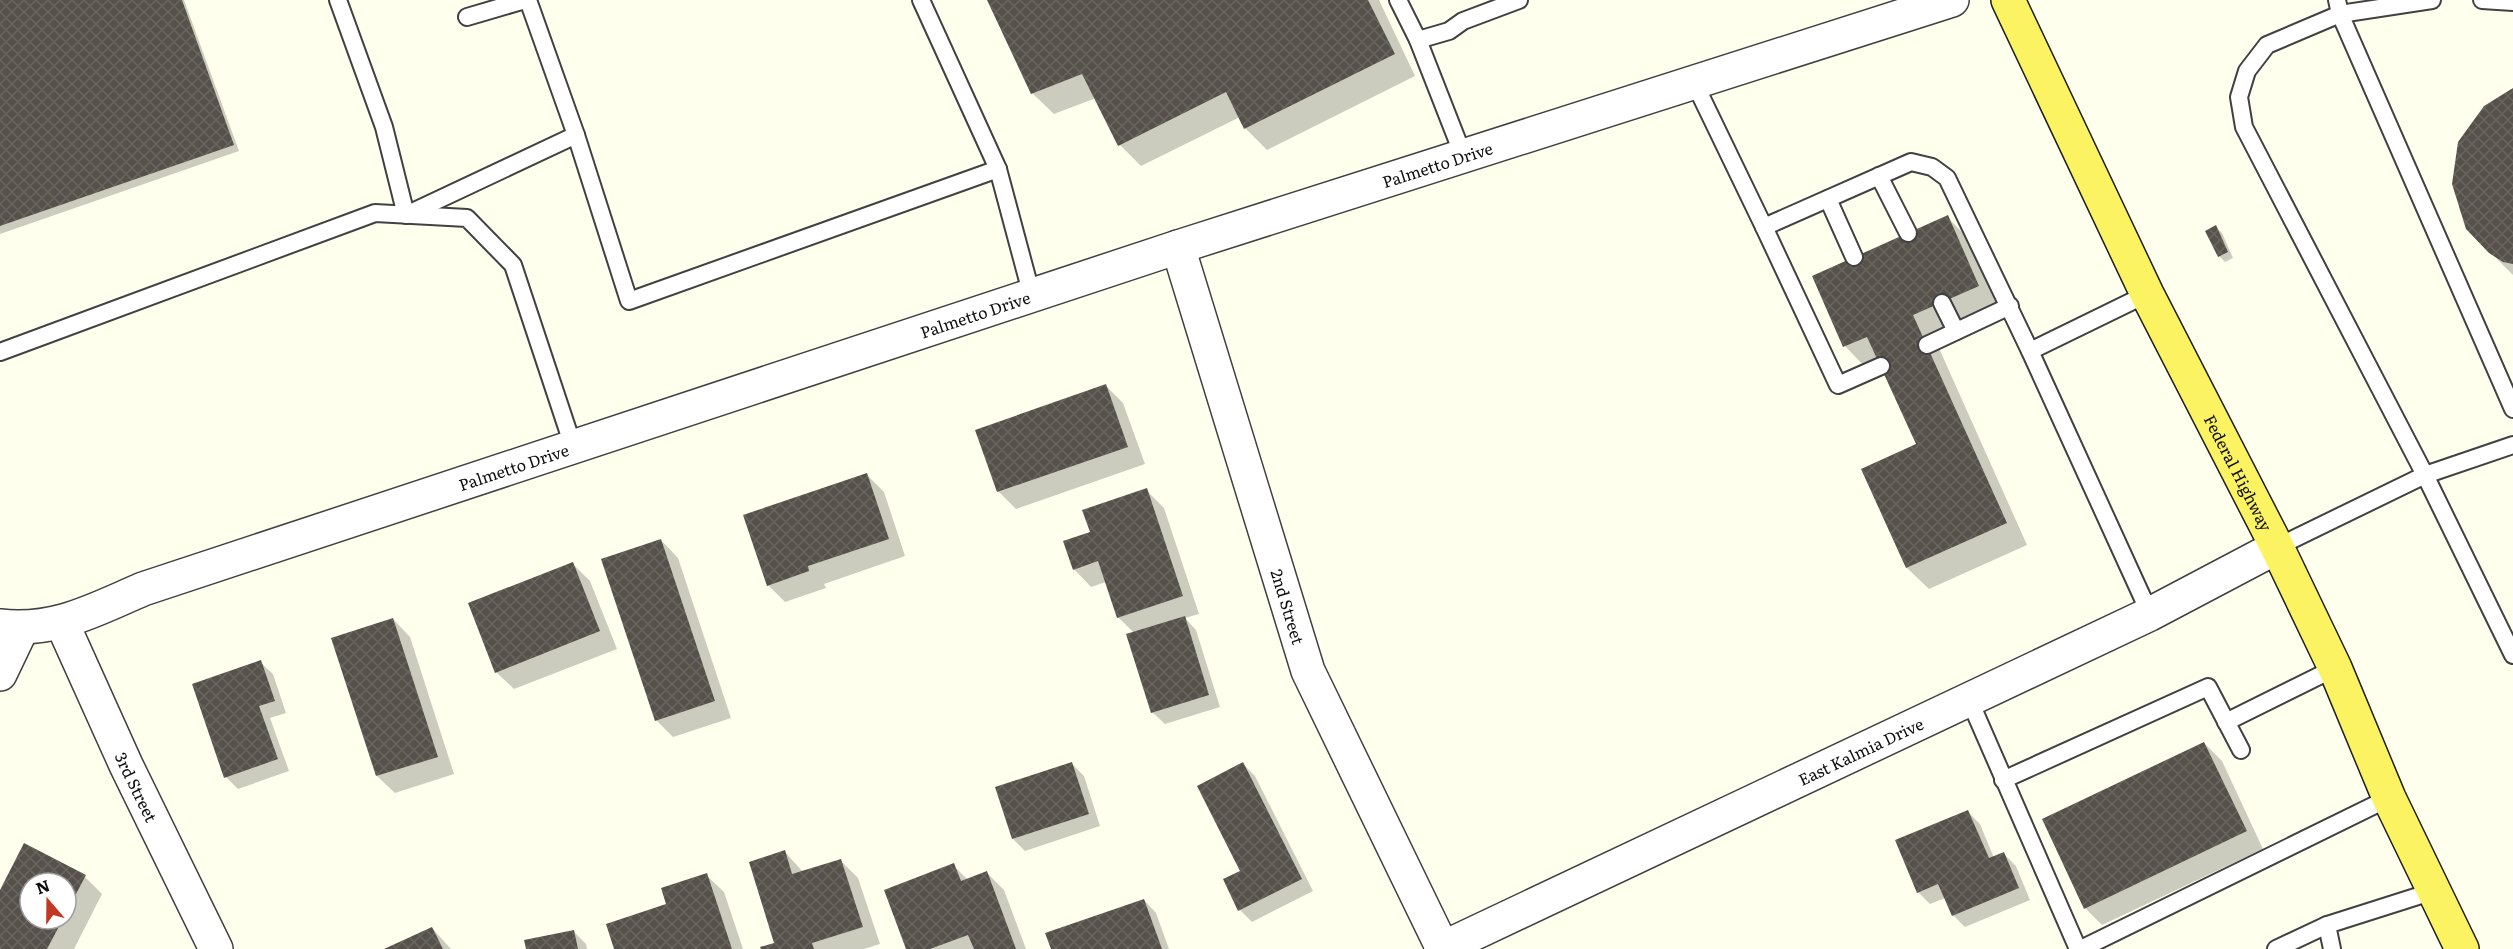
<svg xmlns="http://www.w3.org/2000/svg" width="2513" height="949" font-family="Literata,serif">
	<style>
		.shadow { fill: #0003; fill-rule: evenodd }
		.building { fill: url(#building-cross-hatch) }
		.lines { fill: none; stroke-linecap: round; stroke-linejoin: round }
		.service-casing { stroke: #414141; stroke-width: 20 }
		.minor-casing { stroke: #414141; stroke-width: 36 }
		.primary-casing { stroke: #1f1f1f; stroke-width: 36 }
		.service { stroke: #fff; stroke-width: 16 }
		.minor { stroke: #fff; stroke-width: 33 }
		.primary { stroke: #fbf362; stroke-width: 33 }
		.labels { text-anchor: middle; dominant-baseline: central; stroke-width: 6; stroke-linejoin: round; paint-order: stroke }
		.street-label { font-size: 16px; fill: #0e0e0e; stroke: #fff }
	</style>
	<defs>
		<pattern id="building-cross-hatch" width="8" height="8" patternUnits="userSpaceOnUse" patternTransform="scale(1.5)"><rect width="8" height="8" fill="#56514a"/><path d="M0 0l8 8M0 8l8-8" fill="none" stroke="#696560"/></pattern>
	</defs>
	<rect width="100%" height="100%" fill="#ffe"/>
	<g class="shadow">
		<polygon points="0,0 184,0 239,151 0,234"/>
		<polygon points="988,0 1379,0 1415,76 1267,150 1245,128 1240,117 1141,166 1120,145 1096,98 1054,114 1032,93"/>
		<polygon points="2513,90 2513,275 2490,252"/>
		<polygon points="1947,217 1969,239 2000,307 1934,337 2027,545 1929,589 1907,568 1863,470 1918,445 1880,362 1866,368 1845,346"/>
		<polygon points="2216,227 2222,233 2233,258 2225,262 2219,256"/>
		<polygon points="1106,386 1123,403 1145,464 1016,509 998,491"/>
		<polygon points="867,475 884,492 905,556 824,584 826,588 785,602 768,585"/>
		<polygon points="1146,490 1164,508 1199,614 1185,618 1196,630 1220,707 1165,724 1152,712 1134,633 1118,617 1106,582 1091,587 1074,569 1092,533"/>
		<polygon points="661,540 678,558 731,718 673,737 656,720"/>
		<polygon points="573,564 590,581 617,649 514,689 496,672"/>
		<polygon points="393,619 410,637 454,774 395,793 377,776"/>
		<polygon points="260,662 273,674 286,713 270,718 289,771 238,789 226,777"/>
		<polygon points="2204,743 2222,761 2263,849 2102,925 2085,908"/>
		<polygon points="1072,764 1084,776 1100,826 1025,851 1013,839"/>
		<polygon points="1243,764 1255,776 1313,891 1252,922 1240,910"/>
		<polygon points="1968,812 1980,824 1994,858 2004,854 2016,866 2030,900 1965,927 1953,915 1945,898 1930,904 1918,892"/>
		<path d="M25 845 85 877 102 894 74 949H0V893ZM30 883H66V919H30Z"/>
		<polygon points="785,852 803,872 841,861 858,878 880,944 864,949 762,949 776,944"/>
		<polygon points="953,865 968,880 986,872 1004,890 1026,949 908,949"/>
		<polygon points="706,875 724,892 743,949 616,949"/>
		<polygon points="1144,900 1156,913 1169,949 1052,949"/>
		<polygon points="432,928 451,949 388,949"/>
		<polygon points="574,932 586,944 587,949 527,949"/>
	</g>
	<g class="building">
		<polygon points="0,0 182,0 234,145 0,226"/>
		<polygon points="987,0 1368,0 1395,54 1244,129 1226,92 1118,146 1082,74 1031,94"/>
		<polygon points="2513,88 2513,264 2503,262 2489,253 2466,229 2452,184 2458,142 2484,106"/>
		<polygon points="1948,215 1979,286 1913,315 2007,523 1906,568 1861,469 1916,444 1867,337 1843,347 1812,276"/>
		<polygon points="2216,225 2228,252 2218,257 2205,231"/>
		<polygon points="1106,384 1128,447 997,492 975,430"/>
		<polygon points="867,473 889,539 808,566 809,571 767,586 743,515"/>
		<polygon points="1147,488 1183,596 1117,618 1098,561 1073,570 1063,541 1090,532 1082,510"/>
		<polygon points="661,539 715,701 655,721 601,559"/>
		<polygon points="573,562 600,631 495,673 468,603"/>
		<polygon points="1185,616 1209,695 1151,713 1126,634"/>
		<polygon points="393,618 438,757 376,776 331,638"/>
		<polygon points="261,660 275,701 259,706 278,759 224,778 192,684"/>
		<polygon points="2204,742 2247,831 2084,909 2042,819"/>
		<polygon points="1072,762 1089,814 1012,839 995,787"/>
		<polygon points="1243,762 1302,879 1238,911 1223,879 1240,871 1197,786"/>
		<polygon points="1968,810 1989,858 2004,852 2019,888 1952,916 1938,884 1917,893 1895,840"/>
		<polygon points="24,843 86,875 66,913 66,883 30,883 30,919 63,919 47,949 0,949 0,890"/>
		<polygon points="785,850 792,874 841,859 863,927 812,943 814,949 761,949 760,947 774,943 749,862"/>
		<polygon points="954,863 961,881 987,871 1016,949 974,949 968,935 930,949 906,949 884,890"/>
		<polygon points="707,873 732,949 614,949 606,924 666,904 661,888"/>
		<polygon points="1144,899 1162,949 1051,949 1045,933"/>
		<polygon points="432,927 443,949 384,949"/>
		<polygon points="574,930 578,949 526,949 524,940"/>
	</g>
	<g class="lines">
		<defs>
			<g id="service">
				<polyline points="338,0 384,127 406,215 576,135"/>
				<polyline points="528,0 576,135 629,301 998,169"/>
				<polyline points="921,0 998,169 1032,296"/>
				<polyline points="1398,0 1418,40 1463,155"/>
				<polyline points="2337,0 2340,14 2267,45 2247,71 2239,97 2244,127 2425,475 2513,655"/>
				<polyline points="2432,0 2340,14 2513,409"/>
				<polyline points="2482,0 2513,2"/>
				<polyline points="467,17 525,0"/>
				<polyline points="1418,40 1449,31 1463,21 1519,0"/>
				<polyline points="1694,82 1764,227 1911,162 1932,167 1947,178 2030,351"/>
				<polyline points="1879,176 1908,233"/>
				<polyline points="1828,199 1854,257"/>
				<polyline points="1764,227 1838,385 1881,366"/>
				<polyline points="2147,294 2030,351 2150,614"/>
				<polyline points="1942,303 1956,331"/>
				<polyline points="1927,345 2010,306"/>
				<polyline points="0,352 375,213 467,218 513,265 574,449"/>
				<polyline points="2277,547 2425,475 2513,445"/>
				<polyline points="1969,699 2078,949"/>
				<polyline points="2226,722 2335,668"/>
				<polyline points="2003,780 2208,687 2241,750"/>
				<polyline points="2081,949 2389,798"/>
				<polyline points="2276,949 2327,925"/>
				<polyline points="2332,949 2327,925 2434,891"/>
			</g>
			<g id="minor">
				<path id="s1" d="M1178 247 1308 671 1443 949"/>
				<path id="s2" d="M62 623 126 765 216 949"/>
				<path id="s3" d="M0 626C56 632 94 610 143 589L1178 247 1952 0"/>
				<polyline points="0,674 22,628"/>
				<path id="s4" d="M1441 949 2150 614 2277 547"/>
			</g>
			<g id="primary">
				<path id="s5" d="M2008 0 2147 294 2277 547 2335 668 2389 798 2462 949"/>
			</g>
		</defs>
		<use href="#service" class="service-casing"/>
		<use href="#minor" class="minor-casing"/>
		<use href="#primary" class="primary-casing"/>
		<use href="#service" class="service"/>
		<use href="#minor" class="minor"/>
		<use href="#primary" class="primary"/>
	</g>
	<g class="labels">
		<g class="street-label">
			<text stroke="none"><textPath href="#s3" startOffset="1512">Palmetto Drive</textPath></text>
			<text stroke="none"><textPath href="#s3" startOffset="1026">Palmetto Drive</textPath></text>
			<text stroke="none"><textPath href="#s3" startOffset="540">Palmetto Drive</textPath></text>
			<text stroke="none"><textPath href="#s5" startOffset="526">Federal Highway</textPath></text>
			<text stroke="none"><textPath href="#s1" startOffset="376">2nd Street</textPath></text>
			<text stroke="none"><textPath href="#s4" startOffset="464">East Kalmia Drive</textPath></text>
			<text stroke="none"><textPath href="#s2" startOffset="180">3rd Street</textPath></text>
		</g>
	</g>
	<g transform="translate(48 901) rotate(340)"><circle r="28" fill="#ffffff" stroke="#9f9f9f" stroke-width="1.5"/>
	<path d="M0-4.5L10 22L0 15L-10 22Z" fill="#c13922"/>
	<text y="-9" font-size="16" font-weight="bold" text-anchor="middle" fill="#0e0e0e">N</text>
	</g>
</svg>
